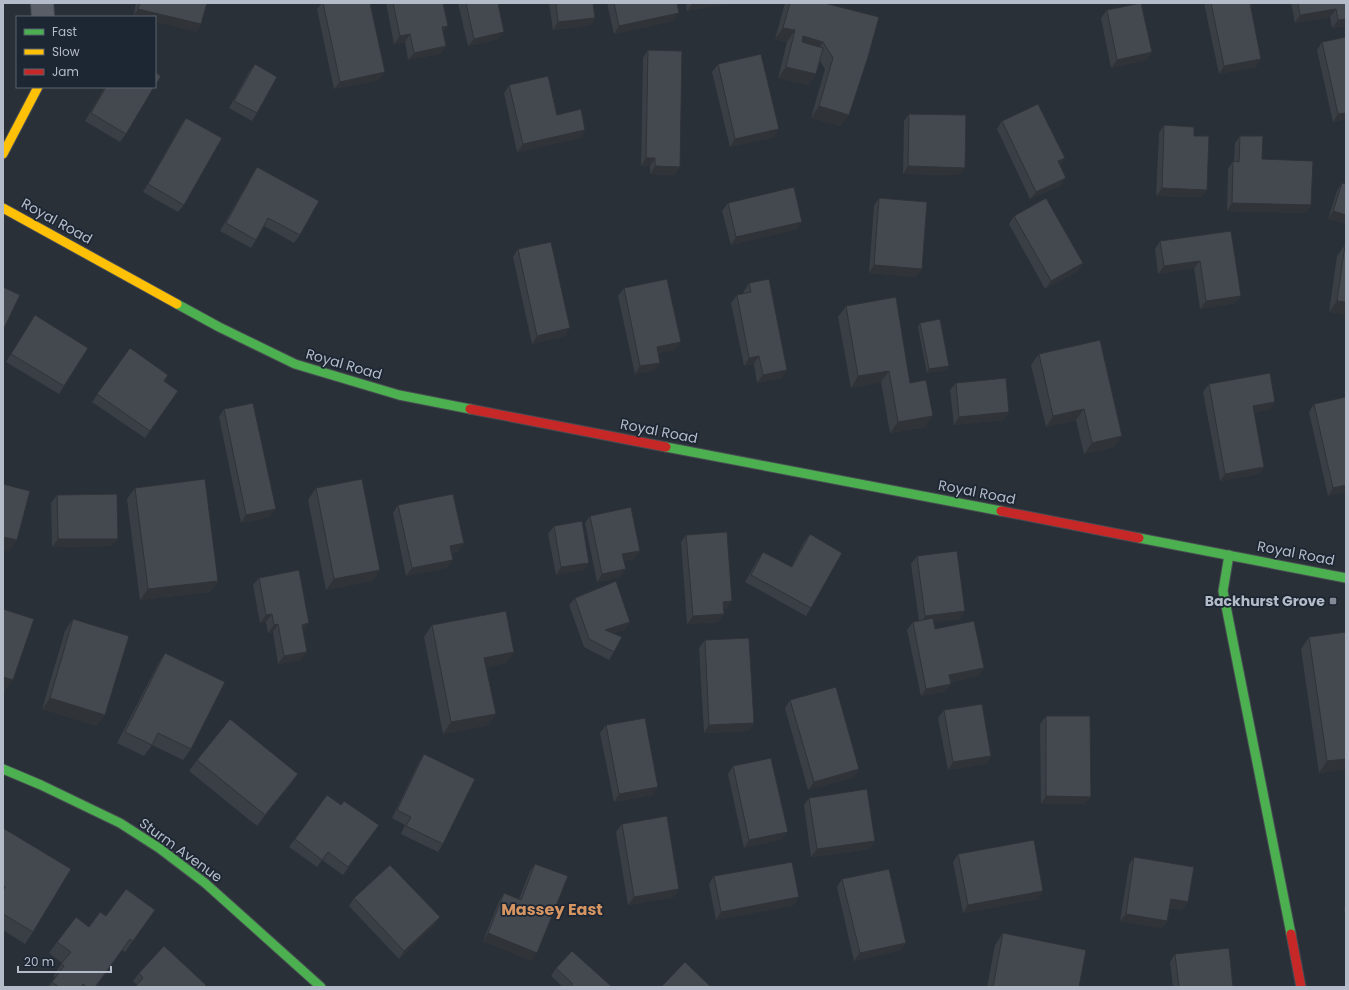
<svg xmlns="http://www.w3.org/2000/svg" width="1349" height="990" font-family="Poppins,sans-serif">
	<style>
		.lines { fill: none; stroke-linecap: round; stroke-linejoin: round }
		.street-casing { stroke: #484c53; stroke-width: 24 }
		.fast-casing { stroke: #484c53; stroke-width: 11 }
		.slow-casing { stroke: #484c53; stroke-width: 11 }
		.jam-casing { stroke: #484c53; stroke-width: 11 }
		.street { stroke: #5a5e66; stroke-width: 22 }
		.fast { stroke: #4caf50; stroke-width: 9 }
		.slow { stroke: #ffc107; stroke-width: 9 }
		.jam { stroke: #c62828; stroke-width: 9 }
		.wall { fill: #3a3f45 }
		.shaded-wall { fill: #303338 }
		.building { fill: #444950; stroke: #303338 }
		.poi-dot { fill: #848b96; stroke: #1d2633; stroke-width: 1.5 }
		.labels { text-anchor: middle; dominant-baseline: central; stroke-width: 3.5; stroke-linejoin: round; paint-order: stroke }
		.street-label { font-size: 14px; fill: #b4bcc9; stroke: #1d2633 }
		.poi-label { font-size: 14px; font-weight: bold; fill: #b4bcc9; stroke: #1d2633; text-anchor: end }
		.quarter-label { font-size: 16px; font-weight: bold; fill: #d59563; stroke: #1d2633 }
	</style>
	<rect width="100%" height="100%" fill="#2a3038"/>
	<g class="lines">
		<defs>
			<polyline id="street" points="42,3 43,17"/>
			<g id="fast">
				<polyline points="177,304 219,327 295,364 399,395 470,409"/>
				<polyline points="666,447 1001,511"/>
				<polyline points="1139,538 1346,578"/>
				<polyline points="1229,555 1223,591 1291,934"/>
				<polyline points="3,769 41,785 120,823 159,848 205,883 321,987"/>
			</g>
			<g id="slow">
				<polyline points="3,154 38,87"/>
				<polyline points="3,208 177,304"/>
			</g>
			<g id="jam">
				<polyline points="470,409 666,447"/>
				<polyline points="1001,511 1139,538"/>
				<polyline points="1291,934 1301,987"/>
			</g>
		</defs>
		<use href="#street" class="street-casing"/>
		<use href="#fast" class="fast-casing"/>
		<use href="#slow" class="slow-casing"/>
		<use href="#jam" class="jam-casing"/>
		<use href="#street" class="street"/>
		<use href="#fast" class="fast"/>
		<use href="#slow" class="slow"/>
		<use href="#jam" class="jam"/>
	</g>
	<g class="wall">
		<polygon points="136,3 207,3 201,24 196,32 155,17 133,17"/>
		<polygon points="322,3 323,3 379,80 334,89 317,9"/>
		<polygon points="386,3 443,3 443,33 446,46 440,54 408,60 405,42 394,44"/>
		<polygon points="458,3 498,3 498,39 468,46"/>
		<polygon points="549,3 593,3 595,18 590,25 553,30"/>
		<polygon points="607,3 677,3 673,21 614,34"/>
		<polygon points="686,3 731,3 687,11"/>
		<polygon points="785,3 824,3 879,17 841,126 811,118 825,69 820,61 816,74 808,85 778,78 787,42 775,39"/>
		<polygon points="1204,3 1254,3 1251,8 1256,67 1219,74"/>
		<polygon points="1291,3 1346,3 1346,26 1332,28 1330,17 1295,23"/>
		<polygon points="1107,10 1152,52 1146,60 1111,68 1101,18"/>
		<polygon points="1346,37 1346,119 1333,122 1317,50 1322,42"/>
		<polygon points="648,50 675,175 650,174 650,166 641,166 643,58"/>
		<polygon points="255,64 257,113 252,121 229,108 249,72"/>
		<polygon points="718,64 774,137 730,147 712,72"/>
		<polygon points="509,85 557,115 585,130 580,138 517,152 504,93"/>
		<polygon points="105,87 154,87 126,134 120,142 85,121"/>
		<polygon points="909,114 959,175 903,174 904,121"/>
		<polygon points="186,118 184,205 178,212 143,192 181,125"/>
		<polygon points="1002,121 1065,158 1060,165 1060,186 1030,199 997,129"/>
		<polygon points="1164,125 1207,190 1201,197 1156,196 1159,133"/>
		<polygon points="1240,136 1262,159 1311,205 1306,213 1227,211 1228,169 1233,161 1234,161 1235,143"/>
		<polygon points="257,167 300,235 294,243 264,226 256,240 251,248 220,231 252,175"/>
		<polygon points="1342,183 1346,224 1328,219 1337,191"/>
		<polygon points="879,198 916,277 869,273 874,206"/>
		<polygon points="728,203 797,229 731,245 722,211"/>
		<polygon points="1014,216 1083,263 1078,271 1045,289 1009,224"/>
		<polygon points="1231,231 1241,296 1235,303 1200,309 1194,268 1158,274 1155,249 1160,241"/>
		<polygon points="1345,245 1346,314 1329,312 1337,256"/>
		<polygon points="518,249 565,336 532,344 513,257"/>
		<polygon points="749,283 787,370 782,378 757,383 754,364 744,366 731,303 737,295 744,294 744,291"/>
		<polygon points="624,288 675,350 658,353 655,370 635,374 618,296"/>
		<polygon points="846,306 910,383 925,427 890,433 881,382 851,388 838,317"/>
		<polygon points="35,315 64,386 59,394 6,362"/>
		<polygon points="920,323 949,366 946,370 927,373 918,327"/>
		<polygon points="1100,340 1114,447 1084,454 1076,420 1046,427 1031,365 1039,354"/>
		<polygon points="130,348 164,381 178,391 145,438 92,402"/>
		<polygon points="956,383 1009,412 1003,420 954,425 950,390"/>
		<polygon points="1209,384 1270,410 1254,412 1264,467 1259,474 1220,481 1203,392"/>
		<polygon points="1314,404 1346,492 1328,496 1309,412"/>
		<polygon points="224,409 270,517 241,523 219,417"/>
		<polygon points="135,488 218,581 210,592 140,600 127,499"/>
		<polygon points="316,488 380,570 372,581 326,590 308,500"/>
		<polygon points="57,495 112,546 52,547 51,503"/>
		<polygon points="398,505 464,543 459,551 451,553 447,568 406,576 393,513"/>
		<polygon points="590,516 634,559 624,561 620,577 597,582 585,523"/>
		<polygon points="554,526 584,570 556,575 548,534"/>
		<polygon points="810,534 811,608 806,616 745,582 758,559 763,552 791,567 804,542"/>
		<polygon points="686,535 727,609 724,609 724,614 718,622 687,624 681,542"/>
		<polygon points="917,556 965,611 960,619 934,622 935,629 984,668 978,676 951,682 946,691 921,696 907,630 913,622 919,621 911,564"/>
		<polygon points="259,578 303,631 301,660 278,664 273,632 268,633 266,622 260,623 253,585"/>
		<polygon points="575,598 630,622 624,630 613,633 614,652 609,660 584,647 569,605"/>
		<polygon points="73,619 97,726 42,709 65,631"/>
		<polygon points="432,625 514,652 506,663 486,667 496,714 488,725 443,734 424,637"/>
		<polygon points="1346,632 1346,769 1319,773 1301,649 1309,637"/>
		<polygon points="705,640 754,723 748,731 704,733 699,648"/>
		<polygon points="165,653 191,749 183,760 152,745 144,756 117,743 158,664"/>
		<polygon points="790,700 859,769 854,777 808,790 785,708"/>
		<polygon points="944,710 991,756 986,764 948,770 938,718"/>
		<polygon points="1046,716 1085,804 1041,804 1040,724"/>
		<polygon points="606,725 653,795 614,802 600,733"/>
		<polygon points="424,754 443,844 438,852 401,834 405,825 392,818 419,762"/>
		<polygon points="197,760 298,774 290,785 257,826 189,771"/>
		<polygon points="733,766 782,839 744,848 728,774"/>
		<polygon points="327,795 341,805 379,825 343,875 322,860 317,867 289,847"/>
		<polygon points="809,798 875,841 869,849 811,857 804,805"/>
		<polygon points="622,824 674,897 628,905 616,832"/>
		<polygon points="3,828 33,932 25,944 3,930"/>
		<polygon points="958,854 1043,891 1038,899 963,913 953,862"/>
		<polygon points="1134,857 1188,902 1182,910 1169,908 1167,921 1162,928 1120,921 1129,865"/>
		<polygon points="535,864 532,961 483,941 499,901 504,893 519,899 530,871"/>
		<polygon points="714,876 794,905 716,920 709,884"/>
		<polygon points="842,879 906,943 901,950 854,961 837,887"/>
		<polygon points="354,898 440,917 434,925 399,959 349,906"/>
		<polygon points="1346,899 1346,911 1344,911"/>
		<polygon points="155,910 125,952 122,950 96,987 48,987 55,977 53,976 62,963 49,953 57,942 89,927 106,916"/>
		<polygon points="1003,933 1079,987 987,987 995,945"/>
		<polygon points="1175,954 1233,987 1173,987 1170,962"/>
		<polygon points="556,968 612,987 563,987 551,976"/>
		<polygon points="139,973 204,987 137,985 133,981"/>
	</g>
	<g class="shaded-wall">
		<polygon points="693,3 731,3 687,11"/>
		<polygon points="1248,3 1254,3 1251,8"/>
		<polygon points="138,9 201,24 196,32 155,22 155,17 133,17"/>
		<polygon points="1336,9 1330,17 1295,23 1300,15"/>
		<polygon points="679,13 673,21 614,34 619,26"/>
		<polygon points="595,18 590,25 553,30 558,22"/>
		<polygon points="1346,19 1346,26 1332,28 1338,20"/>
		<polygon points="448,26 442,34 442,27"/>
		<polygon points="783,28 795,30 787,42 775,39"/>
		<polygon points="504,32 498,39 468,46 474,39"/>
		<polygon points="410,34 405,42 394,44 400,36"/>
		<polygon points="803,36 823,42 815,54 795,48"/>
		<polygon points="446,46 440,54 408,60 414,53"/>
		<polygon points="1152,52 1146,60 1111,68 1117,60"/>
		<polygon points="1261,59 1256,67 1219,74 1224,66"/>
		<polygon points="786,67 816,74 808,85 778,78"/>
		<polygon points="385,72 379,80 334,89 340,82"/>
		<polygon points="819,106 849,115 841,126 811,118"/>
		<polygon points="1346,113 1346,119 1333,122 1338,114"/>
		<polygon points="779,129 774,137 730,147 735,139"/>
		<polygon points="585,130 580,138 517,152 523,144"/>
		<polygon points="646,158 655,158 650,166 641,166"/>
		<polygon points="1065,158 1059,166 1058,161"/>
		<polygon points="655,166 680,167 675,175 650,174"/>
		<polygon points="908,166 965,168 959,175 903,174"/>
		<polygon points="1066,178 1060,186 1030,199 1036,192"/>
		<polygon points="1162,188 1207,190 1201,197 1156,196"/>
		<polygon points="1232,203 1311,205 1306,213 1227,211"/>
		<polygon points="1333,211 1346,215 1346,224 1328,219"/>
		<polygon points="802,222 797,229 731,245 736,237"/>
		<polygon points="1200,261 1194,268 1158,274 1164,266"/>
		<polygon points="1083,263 1078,271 1045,289 1051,281"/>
		<polygon points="874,265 922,269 916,277 869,273"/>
		<polygon points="1241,296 1235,303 1200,309 1206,301"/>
		<polygon points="1337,301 1346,302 1346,314 1329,312"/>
		<polygon points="570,328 565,336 532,344 537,336"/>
		<polygon points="681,342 675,350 652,355 657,347"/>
		<polygon points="759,356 754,364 744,366 749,358"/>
		<polygon points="660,363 655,370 635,374 640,366"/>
		<polygon points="949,366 946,370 927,373 929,369"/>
		<polygon points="787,370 782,378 757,383 763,375"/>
		<polygon points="889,371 881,382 851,388 858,376"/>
		<polygon points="1275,402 1270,410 1247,413 1253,406"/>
		<polygon points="1084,409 1076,420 1046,427 1053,416"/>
		<polygon points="1009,412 1003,420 954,425 959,417"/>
		<polygon points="933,416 925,427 890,433 898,422"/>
		<polygon points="1122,436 1114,447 1084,454 1092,443"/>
		<polygon points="1264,467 1259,474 1220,481 1225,474"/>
		<polygon points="1346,485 1346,492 1328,496 1333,488"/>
		<polygon points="276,509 270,517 241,523 246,515"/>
		<polygon points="3,537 17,540 9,552 3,550"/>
		<polygon points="58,539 118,539 112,546 52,547"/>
		<polygon points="464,543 459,551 445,554 450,546"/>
		<polygon points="640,551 634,559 617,562 622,554"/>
		<polygon points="453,560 447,568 406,576 412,568"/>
		<polygon points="589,563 584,570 556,575 561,567"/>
		<polygon points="626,569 620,577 597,582 602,574"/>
		<polygon points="380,570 372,581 326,590 334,579"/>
		<polygon points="218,581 210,592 140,600 148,589"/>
		<polygon points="732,601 727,609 718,610 723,602"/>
		<polygon points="965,611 960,619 920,624 925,616"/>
		<polygon points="272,614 266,622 260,623 266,615"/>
		<polygon points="724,614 718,622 687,624 693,616"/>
		<polygon points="630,622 624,630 599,637 605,630"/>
		<polygon points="309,623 303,631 296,633 302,625"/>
		<polygon points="278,624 273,632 268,633 274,625"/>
		<polygon points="307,652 301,660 278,664 284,656"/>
		<polygon points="514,652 506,663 476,669 484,658"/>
		<polygon points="984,668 978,676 944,683 949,675"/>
		<polygon points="3,677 13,680 5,691 3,691"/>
		<polygon points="951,684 946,691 921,696 926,689"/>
		<polygon points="50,698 105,715 97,726 42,709"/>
		<polygon points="496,714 488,725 443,734 451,722"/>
		<polygon points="754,723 748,731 704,733 709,725"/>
		<polygon points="991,756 986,764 948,770 953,762"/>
		<polygon points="1346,759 1346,769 1319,773 1327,761"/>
		<polygon points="859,769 854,777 808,790 814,782"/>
		<polygon points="298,774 290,785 257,826 265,815"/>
		<polygon points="658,787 653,795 614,802 619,794"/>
		<polygon points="1046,796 1091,797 1085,804 1041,804"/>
		<polygon points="788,832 782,839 744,848 749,840"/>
		<polygon points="875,841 869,849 811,857 817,849"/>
		<polygon points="679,889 674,897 628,905 634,897"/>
		<polygon points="1043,891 1038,899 963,913 968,905"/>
		<polygon points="799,897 794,905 716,920 721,912"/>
		<polygon points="1171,899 1188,902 1182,910 1165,907"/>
		<polygon points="1126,914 1167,921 1162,928 1120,921"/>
		<polygon points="440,917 434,925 399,959 404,951"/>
		<polygon points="488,933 537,953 532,961 483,941"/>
		<polygon points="906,943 901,950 854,961 860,953"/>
	</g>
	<g class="building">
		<polygon points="140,3 207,3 201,24 138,9"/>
		<polygon points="323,3 370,3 385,72 340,82"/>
		<polygon points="393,3 443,3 448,26 442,27 446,46 414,53 410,34 400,36"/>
		<polygon points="466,3 498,3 504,32 474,39"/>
		<polygon points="556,3 593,3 595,18 558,22"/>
		<polygon points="614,3 677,3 679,13 619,26"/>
		<polygon points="790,3 824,3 879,17 868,57 849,115 819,106 833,58 823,42 803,36 802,42 823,48 816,74 786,67 795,30 783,28"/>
		<polygon points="1141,3 1152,52 1117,60 1107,10"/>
		<polygon points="1211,3 1250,3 1261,59 1224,66"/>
		<polygon points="1298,3 1346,3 1346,19 1338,20 1336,9 1300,15"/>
		<polygon points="1346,37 1346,113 1338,114 1322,42"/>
		<polygon points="648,50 682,51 680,167 655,166 655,158 646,158"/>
		<polygon points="761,54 779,129 735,139 718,64"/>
		<polygon points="255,64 277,77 257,113 234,101"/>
		<polygon points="155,72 161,76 155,86"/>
		<polygon points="548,76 557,115 581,109 585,130 523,144 509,85"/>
		<polygon points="106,87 154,87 126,134 91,113"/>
		<polygon points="1038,104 1065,158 1058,161 1066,178 1036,192 1002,121"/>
		<polygon points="909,114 966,115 965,168 908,166"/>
		<polygon points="186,118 222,138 184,205 148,184"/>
		<polygon points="1164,125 1194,127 1194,136 1209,136 1207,190 1162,188"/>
		<polygon points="1240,136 1263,136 1262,159 1313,161 1311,205 1232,203 1233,161 1239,162"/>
		<polygon points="257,167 319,201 300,235 268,218 256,240 226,223"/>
		<polygon points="1342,183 1346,184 1346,215 1333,211"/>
		<polygon points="794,187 802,222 736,237 728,203"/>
		<polygon points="879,198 927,202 922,269 874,265"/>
		<polygon points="1046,198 1083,263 1051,281 1014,216"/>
		<polygon points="1231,231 1241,296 1206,301 1200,261 1164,266 1160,241"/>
		<polygon points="551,242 570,328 537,336 518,249"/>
		<polygon points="1345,245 1346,245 1346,302 1337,301"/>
		<polygon points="667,279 681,342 657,347 660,363 640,366 624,288"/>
		<polygon points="769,279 787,370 763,375 759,356 749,358 737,295 751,292 749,283"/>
		<polygon points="3,287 20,295 3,330"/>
		<polygon points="896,297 910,383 926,380 933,416 898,422 889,371 858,376 846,306"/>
		<polygon points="35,315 88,348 64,386 11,354"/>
		<polygon points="940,319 949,366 929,369 920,323"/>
		<polygon points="1100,340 1122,436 1092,443 1084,409 1053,416 1039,354"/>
		<polygon points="130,348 168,375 164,381 178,391 150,431 97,394"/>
		<polygon points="1270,373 1275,402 1253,406 1264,467 1225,474 1209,384"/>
		<polygon points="1006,378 1009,412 959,417 956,383"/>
		<polygon points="1346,397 1346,485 1333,488 1314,404"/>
		<polygon points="253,403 276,509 246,515 224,409"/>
		<polygon points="205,479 218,581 148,589 135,488"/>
		<polygon points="362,479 380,570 334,579 316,488"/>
		<polygon points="3,484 30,491 17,540 3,537"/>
		<polygon points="117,494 118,539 58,539 57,495"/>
		<polygon points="453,494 464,543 450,546 453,560 412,568 398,505"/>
		<polygon points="631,507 640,551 622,554 626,569 602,574 590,516"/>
		<polygon points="582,521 589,563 561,567 554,526"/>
		<polygon points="727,532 732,601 723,602 724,614 693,616 686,535"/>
		<polygon points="810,534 842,553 811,608 751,575 763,552 792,567"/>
		<polygon points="957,551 965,611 925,616 917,556"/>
		<polygon points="299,570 309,623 302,625 307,652 284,656 278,624 274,625 272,614 266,615 259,578"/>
		<polygon points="616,581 630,622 605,630 622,637 614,652 589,639 575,598"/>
		<polygon points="3,609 34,619 13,680 3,677"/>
		<polygon points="506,611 514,652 484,658 496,714 451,722 432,625"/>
		<polygon points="933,618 935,629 974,621 984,668 949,675 951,684 926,689 913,622"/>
		<polygon points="73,619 129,636 105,715 50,698"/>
		<polygon points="1346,632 1346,759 1327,761 1309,637"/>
		<polygon points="749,638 754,723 709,725 705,640"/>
		<polygon points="165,653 225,682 191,749 158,733 152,745 125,732"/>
		<polygon points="836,687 859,769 814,782 790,700"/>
		<polygon points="982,704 991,756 953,762 944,710"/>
		<polygon points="1046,716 1090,716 1091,797 1046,796"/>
		<polygon points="645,718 658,787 619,794 606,725"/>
		<polygon points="230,719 298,774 265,815 197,760"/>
		<polygon points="424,754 475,779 443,844 406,826 411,817 397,810"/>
		<polygon points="771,758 788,832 749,840 733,766"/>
		<polygon points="867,789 875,841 817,849 809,798"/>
		<polygon points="327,795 341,805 344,801 379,825 348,867 328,852 322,860 295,839"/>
		<polygon points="667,816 679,889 634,897 622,824"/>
		<polygon points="3,828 71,869 33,932 3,914 3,891 5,887 3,886"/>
		<polygon points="1034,840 1043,891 968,905 958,854"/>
		<polygon points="1134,857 1194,867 1188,902 1171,899 1167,921 1126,914"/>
		<polygon points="792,862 799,897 721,912 714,876"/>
		<polygon points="535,864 568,876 537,953 488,933 504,893 521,900"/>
		<polygon points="390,865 440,917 404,951 354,898"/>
		<polygon points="889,869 906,943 860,953 842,879"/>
		<polygon points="126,889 155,910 133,941 130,939 95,987 87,987 83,984 81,987 59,987 52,982 64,966 61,964 71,952 57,942 76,917 89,927 100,912 106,916"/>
		<polygon points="1003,933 1086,950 1079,987 993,987"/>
		<polygon points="164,946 206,985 204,987 135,987 143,978 139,973"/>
		<polygon points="1229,948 1233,987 1179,987 1175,954"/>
		<polygon points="572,951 612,987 570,987 573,984 556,968"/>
		<polygon points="685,962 711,987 661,987"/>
	</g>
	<rect class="poi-dot" x="1329" y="597" width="8" height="8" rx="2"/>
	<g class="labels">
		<g class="street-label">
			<text transform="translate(57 221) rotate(29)">Royal Road</text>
			<text transform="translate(344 364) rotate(16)">Royal Road</text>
			<text transform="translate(659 431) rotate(11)">Royal Road</text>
			<text transform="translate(977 492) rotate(11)">Royal Road</text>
			<text transform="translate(1296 553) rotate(11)">Royal Road</text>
			<text transform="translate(181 850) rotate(36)">Sturm Avenue</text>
		</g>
		<g class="poi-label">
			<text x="1325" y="601">Backhurst Grove</text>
		</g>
		<g class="quarter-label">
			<text x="552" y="909">Massey East</text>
		</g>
	</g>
	<rect width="1349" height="990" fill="none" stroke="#b4bcc9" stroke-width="8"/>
	<rect x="16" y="16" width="140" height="72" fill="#1d2633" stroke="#59626f"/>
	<rect x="24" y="29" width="20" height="6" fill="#4caf50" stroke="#59626f"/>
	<text x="52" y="36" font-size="12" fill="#b4bcc9">Fast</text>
	<rect x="24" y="49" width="20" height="6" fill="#ffc107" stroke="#59626f"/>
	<text x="52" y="56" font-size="12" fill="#b4bcc9">Slow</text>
	<rect x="24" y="69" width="20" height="6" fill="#c62828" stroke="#59626f"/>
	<text x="52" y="76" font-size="12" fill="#b4bcc9">Jam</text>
	<path d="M18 966v6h93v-6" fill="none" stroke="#b4bcc9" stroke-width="2"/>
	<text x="24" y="966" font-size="12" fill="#b4bcc9" stroke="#1d2633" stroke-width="3" paint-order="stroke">20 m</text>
</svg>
